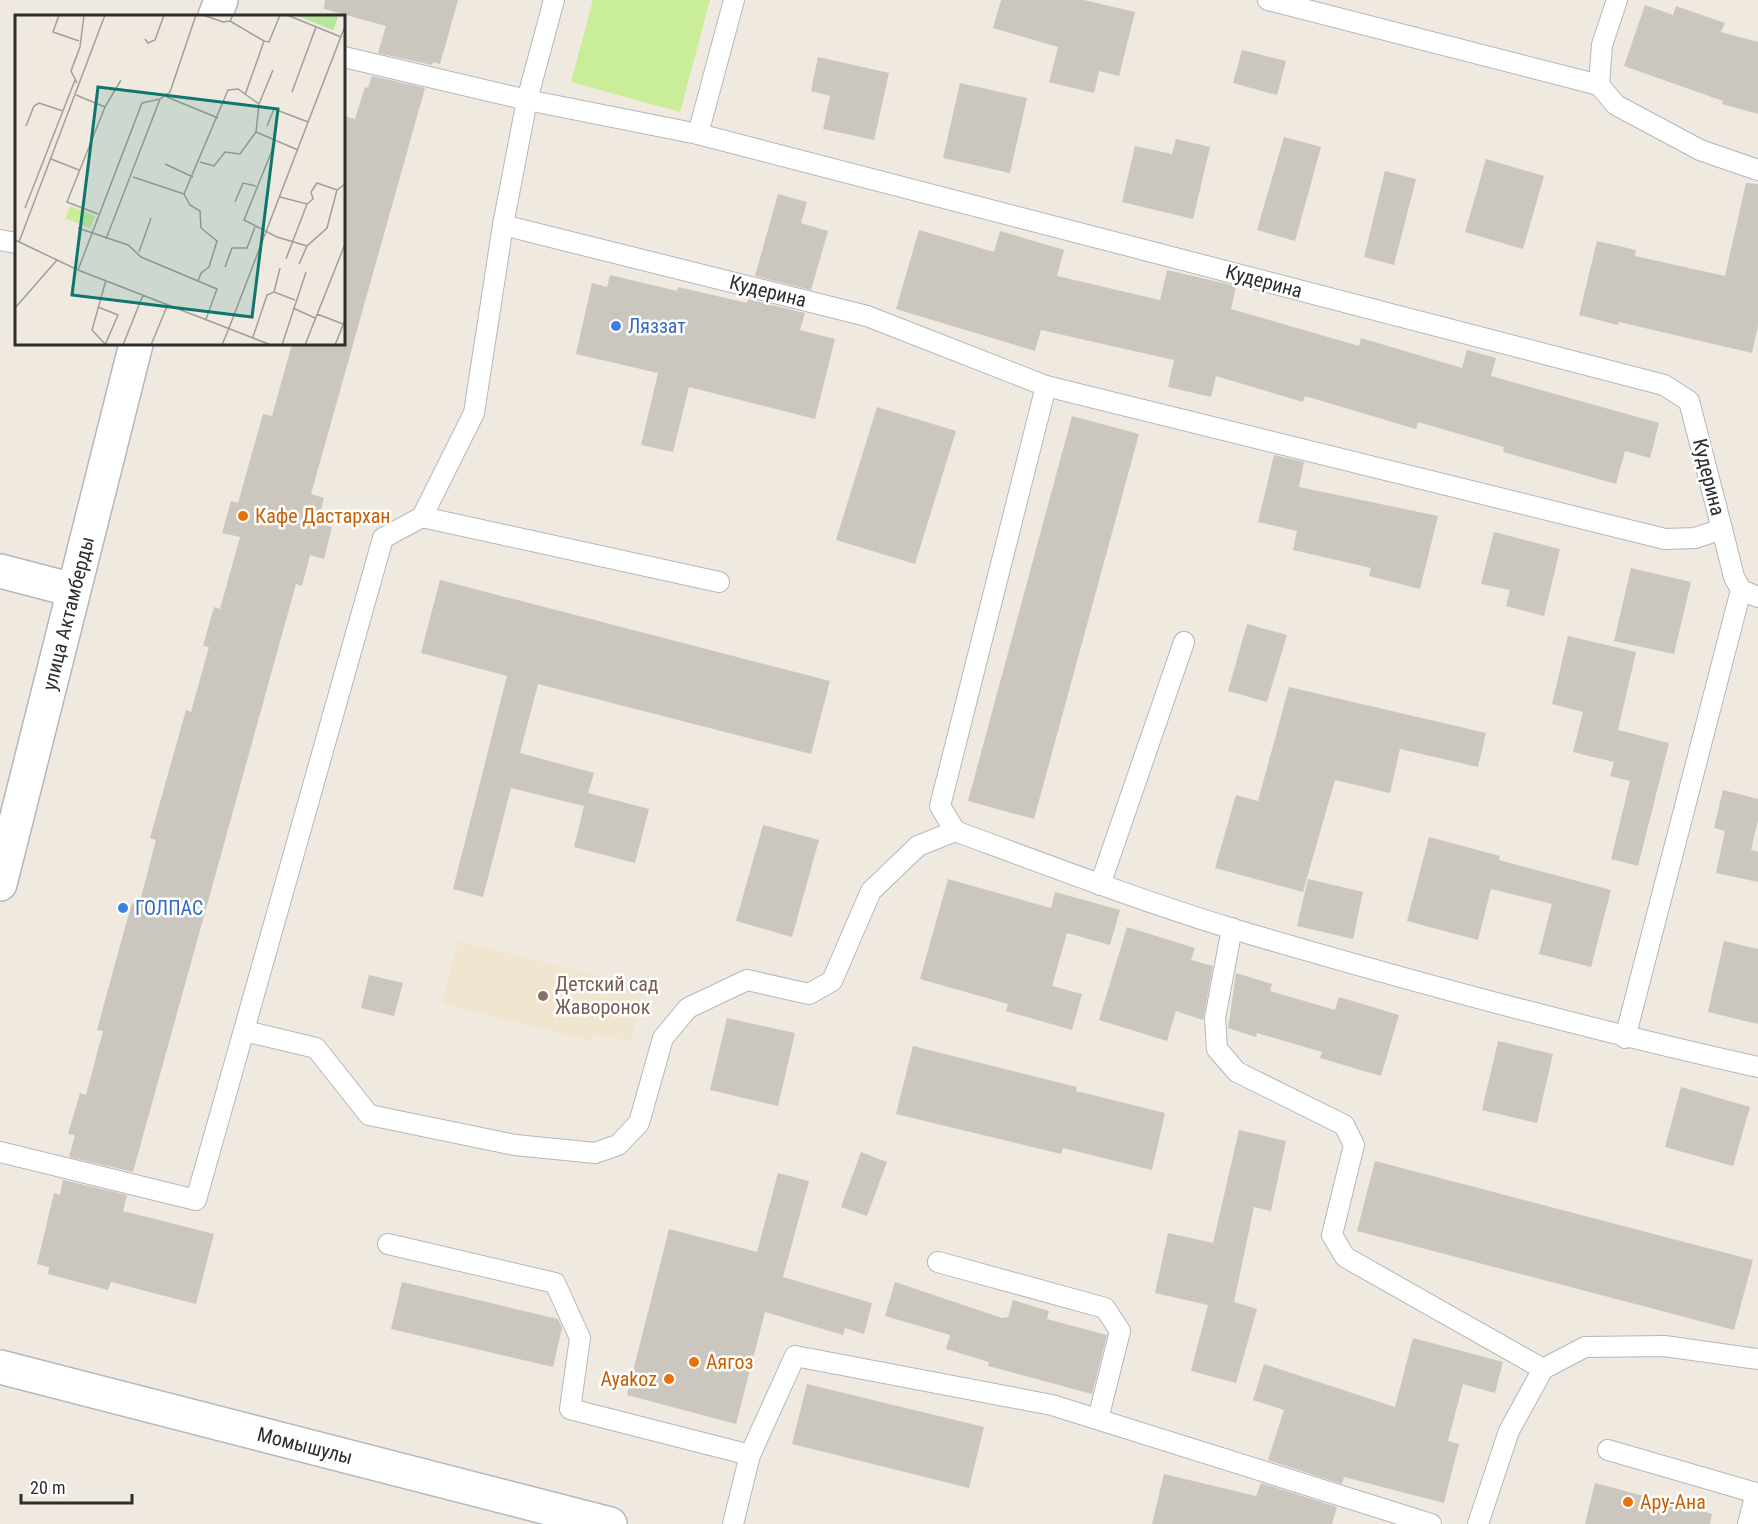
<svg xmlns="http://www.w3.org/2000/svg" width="1758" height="1524" font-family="'Roboto Condensed',sans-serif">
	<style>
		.education { fill: #f0e6d0 }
		.pitch { fill: #c9ed98 }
		.building { fill: #cbc7be }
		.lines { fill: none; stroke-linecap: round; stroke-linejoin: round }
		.service-casing { stroke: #b4b6c1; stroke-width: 22 }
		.minor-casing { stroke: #b4b6c1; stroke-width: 36 }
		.secondary-casing { stroke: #b4b6c1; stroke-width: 36 }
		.service { stroke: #fff; stroke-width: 20 }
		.minor { stroke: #fff; stroke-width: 33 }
		.secondary { stroke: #fff; stroke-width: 33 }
		.shop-dot { fill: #3f7fe0; stroke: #fff; stroke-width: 2 }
		.food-dot { fill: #e8710a; stroke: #fff; stroke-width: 2 }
		.education-dot { fill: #8d6e63; stroke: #fff; stroke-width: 2 }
		.labels { text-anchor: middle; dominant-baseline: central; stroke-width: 5; stroke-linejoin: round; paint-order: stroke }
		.street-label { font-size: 20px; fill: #2e2e2e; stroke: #fff }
		.shop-label { font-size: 20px; fill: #366cbe; stroke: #fff; text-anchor: start }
		.food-label { font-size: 20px; fill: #c56008; stroke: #fff; text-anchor: start }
		.education-label { font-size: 20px; fill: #785e54; stroke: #fff; text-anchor: start }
		.inset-road { fill: none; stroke: #a29e99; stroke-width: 1.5 }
		.view { fill: #0f766e; fill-opacity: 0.15; stroke: #0f766e; stroke-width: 3 }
		.inset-edge { fill: none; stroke: #2e2e2e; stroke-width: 3 }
	</style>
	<rect width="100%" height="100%" fill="#efe9e0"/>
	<polygon class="education" points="458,941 644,987 631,1042 594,1033 592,1041 442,1004"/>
	<polygon class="pitch" points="593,0 710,0 680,112 571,82"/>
	<g class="building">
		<polygon points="325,0 458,0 440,64 433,62 432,65 378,53 386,26 324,9"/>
		<polygon points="1001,0 1084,0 1135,12 1119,76 1099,71 1094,93 1049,82 1058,47 993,28"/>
		<polygon points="1645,5 1673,15 1676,6 1725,23 1721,32 1758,42 1758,114 1722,104 1723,101 1624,66"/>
		<polygon points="1242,50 1286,61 1277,95 1233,83"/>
		<polygon points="818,57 889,73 874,140 823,129 830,96 811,91"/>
		<polygon points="372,76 425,88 311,494 324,498 318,524 332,527 324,559 310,555 302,586 296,584 133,1172 69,1157 75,1135 68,1134 80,1093 86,1095 103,1031 97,1030 121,942 132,903 139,905 156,840 150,838 186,710 191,712 209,647 203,646 214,607 220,609 240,537 222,533 231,501 238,503 263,414 272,416 292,344 344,344 344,116 355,119 365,87 368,88"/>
		<polygon points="960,83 1027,98 1010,173 943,158"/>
		<polygon points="1284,137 1321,147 1295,241 1257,230"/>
		<polygon points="1176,139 1210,147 1193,219 1122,202 1135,146 1172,154"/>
		<polygon points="1486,159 1544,176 1523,249 1465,232"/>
		<polygon points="1385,171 1416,179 1394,265 1364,257"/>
		<polygon points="1746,183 1758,184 1758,326 1752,353 1619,322 1618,325 1579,315 1597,241 1636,250 1635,256 1725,276"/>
		<polygon points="778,194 807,202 801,223 828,231 811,290 755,276"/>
		<polygon points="919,230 994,252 1000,231 1064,250 1057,276 1160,300 1167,270 1236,286 1231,309 1359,346 1361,338 1462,368 1467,350 1496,358 1491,376 1659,423 1650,458 1625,451 1616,484 1503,452 1504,447 1418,422 1416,429 1305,396 1303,402 1216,376 1211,397 1168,387 1174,360 1041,330 1035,351 896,309"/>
		<polygon points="610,275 677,291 678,287 747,303 748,299 805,313 800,330 835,339 815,419 689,387 673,452 641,445 658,373 576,354 592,283 607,287"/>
		<polygon points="877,407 956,431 915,564 836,540"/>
		<polygon points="1072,416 1139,434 1034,819 968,801"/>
		<polygon points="1274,455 1304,462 1299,487 1438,516 1420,589 1369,576 1371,568 1293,550 1297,531 1258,522"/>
		<polygon points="1494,532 1560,549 1544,616 1506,606 1510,590 1481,584"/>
		<polygon points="1631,568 1691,582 1674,654 1614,641"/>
		<polygon points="440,580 830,681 811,754 538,684 520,753 594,773 588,793 649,809 635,863 574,847 584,806 511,788 483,897 453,889 507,676 421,653"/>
		<polygon points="1247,624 1287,635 1267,702 1228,691"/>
		<polygon points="1568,636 1636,652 1618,730 1669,743 1638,866 1611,859 1630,781 1610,776 1614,762 1573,752 1583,712 1552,704"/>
		<polygon points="1289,687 1486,733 1478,767 1400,749 1390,793 1335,780 1303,892 1215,868 1236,795 1258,801"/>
		<polygon points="1723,790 1758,799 1758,820 1751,850 1758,852 1758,882 1716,873 1725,831 1714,828"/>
		<polygon points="763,825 819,840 792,937 736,921"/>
		<polygon points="1429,837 1500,856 1499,860 1611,890 1591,967 1539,954 1552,904 1491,889 1478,940 1407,921"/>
		<polygon points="948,879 1051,908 1055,892 1120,910 1110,945 1067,933 1052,986 1082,994 1072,1030 1006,1011 1008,1004 920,979"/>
		<polygon points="1308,879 1363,892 1353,939 1297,926"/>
		<polygon points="1127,927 1195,948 1191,960 1213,966 1203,1020 1176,1011 1167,1041 1099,1020"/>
		<polygon points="1724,941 1758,949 1758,1024 1708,1012"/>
		<polygon points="1236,973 1272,984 1270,991 1335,1010 1339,997 1399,1015 1381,1076 1320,1058 1322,1052 1257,1033 1256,1037 1228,1028"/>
		<polygon points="369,975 403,983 394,1016 361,1008"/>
		<polygon points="727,1018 795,1033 778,1106 710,1090"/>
		<polygon points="1498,1041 1553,1054 1537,1123 1482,1110"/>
		<polygon points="913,1046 1077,1087 1076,1091 1165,1113 1152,1170 1063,1148 1061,1154 896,1114"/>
		<polygon points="1681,1087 1750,1107 1733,1166 1665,1147"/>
		<polygon points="1239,1130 1286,1141 1271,1211 1254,1207 1234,1302 1257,1309 1236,1383 1191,1371 1208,1305 1155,1293 1168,1233 1213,1243"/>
		<polygon points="861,1152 887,1162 867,1216 841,1207"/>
		<polygon points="1375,1161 1753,1260 1734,1330 1357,1231"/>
		<polygon points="778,1173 809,1181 783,1277 872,1303 864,1334 845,1328 843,1335 765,1312 736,1424 627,1395 669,1229 757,1252"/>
		<polygon points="63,1180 127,1195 123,1211 214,1234 196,1304 111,1282 108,1290 48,1274 49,1267 37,1264 54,1193 60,1195"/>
		<polygon points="402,1282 558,1319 562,1328 553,1367 391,1329"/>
		<polygon points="895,1282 1002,1318 1008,1317 1013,1300 1049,1311 1047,1319 1107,1335 1092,1394 988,1366 989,1362 946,1349 950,1335 885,1316"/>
		<polygon points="1413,1338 1503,1362 1495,1393 1463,1384 1448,1441 1459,1444 1444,1503 1344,1477 1342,1484 1268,1460 1284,1410 1253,1400 1264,1364 1395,1407"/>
		<polygon points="807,1384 984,1427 969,1488 792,1444"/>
		<polygon points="1164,1474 1256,1496 1261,1483 1337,1507 1332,1524 1152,1524"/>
		<polygon points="1595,1483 1712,1514 1710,1524 1585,1524"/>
	</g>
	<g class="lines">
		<defs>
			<g id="service">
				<polyline points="1268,0 1599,85"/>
				<polyline points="1617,0 1602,45 1599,85 1616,105 1700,150 1758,170"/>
				<polyline points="344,57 527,100 698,134 1664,385 1689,401 1722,529 1695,538 1665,539 1046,386 867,316 503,225"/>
				<polyline points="698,134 734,0"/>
				<polyline points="0,240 16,243"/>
				<polyline points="422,517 719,582"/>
				<polyline points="1722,529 1734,577 1741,590 1758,597"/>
				<polyline points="955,831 940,806 1046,386"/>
				<polyline points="1100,885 1184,642"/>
				<polyline points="1232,928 1215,1018 1217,1049 1237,1072 1344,1125 1354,1145 1332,1235 1345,1257 1543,1369"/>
				<path d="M245 1031 316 1048 369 1115 515 1145 595 1153 618 1145 639 1123 663 1038 688 1008 747 980 809 994 832 981 871 891 918 846 955 831C1047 865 1139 900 1233 929 1406 980 1582 1028 1758 1067"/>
				<polyline points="1625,1038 1741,590"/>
				<polyline points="0,1152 196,1200 383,538 422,517 474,413 503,225 527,100 554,0"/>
				<polyline points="388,1244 555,1283 580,1338 570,1409 750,1455"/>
				<polyline points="938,1262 1105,1308 1120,1331 1098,1419"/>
				<polyline points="1608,1450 1756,1493 1748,1524"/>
				<polyline points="733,1524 750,1455 795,1356 1052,1405 1431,1524"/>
				<polyline points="1478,1524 1509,1431 1543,1369 1585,1347 1664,1346 1758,1359"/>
			</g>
			<polyline id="minor" points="0,571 73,590"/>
			<g id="secondary">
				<polyline points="215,16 221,0"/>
				<path id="s1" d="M0 884 136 344"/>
				<path id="s2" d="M0 1367 610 1524"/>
			</g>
		</defs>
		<use href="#service" class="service-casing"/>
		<use href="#minor" class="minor-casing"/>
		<use href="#secondary" class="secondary-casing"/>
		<use href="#service" class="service"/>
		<use href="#minor" class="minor"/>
		<use href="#secondary" class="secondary"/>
	</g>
	<g class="shop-dot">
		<circle cx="616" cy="326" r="6"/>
		<circle cx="123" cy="908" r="6"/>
	</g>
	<g class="food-dot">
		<circle cx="243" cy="516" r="6"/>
		<circle cx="694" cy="1362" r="6"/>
		<circle cx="669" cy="1379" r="6"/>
		<circle cx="1628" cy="1502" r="6"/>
	</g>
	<circle class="education-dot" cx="543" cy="996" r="6"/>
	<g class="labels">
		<g class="street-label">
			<text transform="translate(1264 281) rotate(15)">Кудерина</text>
			<text transform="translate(768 291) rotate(14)">Кудерина</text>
			<text transform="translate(1709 477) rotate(76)">Кудерина</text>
			<text stroke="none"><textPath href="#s1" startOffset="279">улица Актамберды</textPath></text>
			<text stroke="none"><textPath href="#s2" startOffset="315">Момышулы</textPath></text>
		</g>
		<g class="shop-label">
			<text x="628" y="326">Ляззат</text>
			<text x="135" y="908">ГОЛПАС</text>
		</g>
		<g class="food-label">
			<text x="255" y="516">Кафе Дастархан</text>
			<text x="706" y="1362">Аягоз</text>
			<text x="657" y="1379" text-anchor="end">Ayakoz</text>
			<text x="1640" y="1502">Ару-Ана</text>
		</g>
		<g class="education-label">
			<text x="555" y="984">Детский сад<tspan x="555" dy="23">Жаворонок</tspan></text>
		</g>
	</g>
	<g transform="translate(15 15)">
		<rect width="330" height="330" fill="#efe9e0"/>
		<path d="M280 0H324L318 15Z" fill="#b5e69c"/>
		<path d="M56 191 80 201 75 213 50 203Z" fill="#c9ed98"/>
		<path class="inset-road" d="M44 0 38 17 64 26M188 0 208 7 215 6 218 0M272 0 326 22M215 6 249 26M130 24 133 28 140 25 149 0M62 68 56 56 65 32 69 0M277 77 301 12M61 80 90 92 106 65M230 80 249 26 254 27 265 0M152 82 203 103M145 84 155 77 181 0M244 89 258 55M11 111 19 91 24 88 48 96M252 111 259 94 293 107M260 128 229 205 262 222 292 231M36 144 64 155M185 147 199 151 210 137 225 139 241 117M150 149 178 162M118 162 169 179M265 182 292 189 298 184 296 177 302 168 322 175 330 169M220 187 228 168 241 171M10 193 60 65M83 199 52 187 90 92M63 213 113 230 126 242 202 274 191 304M0 225 63 255 256 330M4 227 90 0M124 237 136 203M271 244 292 189M284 249 292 231 312 213 322 175M210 252 217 233H232L240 212M63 255 127 88 145 84 91 224M183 266 186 258 194 252 202 226 186 213 185 196 175 190 169 179 213 75 223 74 244 89 241 117 283 135M259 277 265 253M83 292 103 300 90 330M0 293 42 245M278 293 300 303M302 299 328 309M214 313 330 11M238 322 252 280 259 277 280 285M90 329 77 315 91 265M108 330 128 280M136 330 153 289M207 330 214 313M267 330 291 257M290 330 330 229M320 330 330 305"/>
		<path class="view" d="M83 72 263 94 237 302 57 280Z"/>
		<rect width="330" height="330" class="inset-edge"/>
	</g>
	<path d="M21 1494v9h111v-9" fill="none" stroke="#2e2e2e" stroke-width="3"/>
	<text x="30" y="1494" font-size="18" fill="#2e2e2e" stroke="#ffffff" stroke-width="4.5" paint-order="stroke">20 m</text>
</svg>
